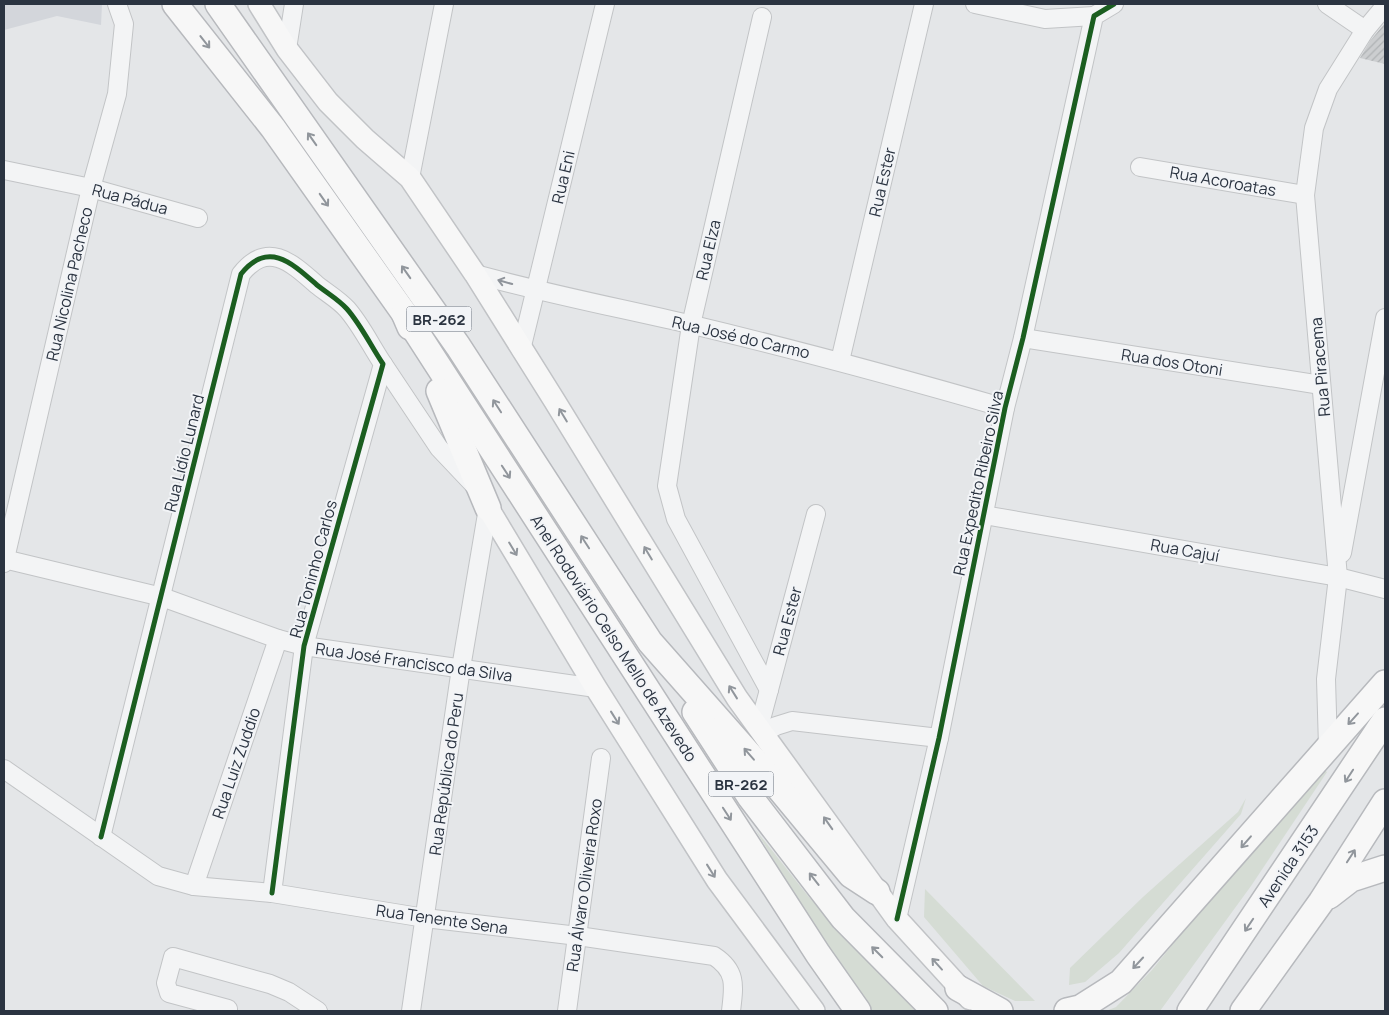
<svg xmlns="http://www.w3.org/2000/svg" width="1389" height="1015" font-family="Manrope,sans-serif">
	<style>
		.built { fill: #d3d6db }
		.grass { fill: #d5dcd4 }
		.building { fill: url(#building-hatch) }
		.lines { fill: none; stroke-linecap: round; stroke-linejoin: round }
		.minor-casing { stroke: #c2c4c6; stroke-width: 20 }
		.major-casing { stroke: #c1c3c6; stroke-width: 24 }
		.highway-casing { stroke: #b7b9bd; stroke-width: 28 }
		.minor { stroke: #f3f4f5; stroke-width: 18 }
		.major { stroke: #f7f7f7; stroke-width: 21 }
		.highway { stroke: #f7f7f7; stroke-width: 25 }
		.cycleway-casing { stroke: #f2f4f7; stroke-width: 8 }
		.cycleway { stroke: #1b5e20; stroke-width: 5 }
		.oneway { stroke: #91969c }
		.oneway2 { stroke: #8f949b }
		.labels { text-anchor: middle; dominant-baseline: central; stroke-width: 4; stroke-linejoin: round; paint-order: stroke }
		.shield { fill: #f2f4f7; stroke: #676e78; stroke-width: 1 }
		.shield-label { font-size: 15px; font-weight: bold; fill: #2b3441 }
		.street-label { font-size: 16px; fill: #2b3441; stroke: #f2f4f7 }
	</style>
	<defs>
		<pattern id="building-hatch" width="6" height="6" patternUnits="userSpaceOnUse" patternTransform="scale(1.25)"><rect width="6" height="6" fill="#ccced0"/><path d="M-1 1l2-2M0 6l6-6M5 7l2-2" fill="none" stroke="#afb2b4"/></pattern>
	</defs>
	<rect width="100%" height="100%" fill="#e4e6e8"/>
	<polygon class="built" points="4,4 102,4 101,25 57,16 4,30"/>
	<g class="grass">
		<polygon points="1323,769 1327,772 1251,886 1160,1011 1106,1011 1116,1007 1152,970 1232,871"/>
		<polygon points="1246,798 1241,814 1119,953 1085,982 1069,985 1070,968 1143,897 1238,812"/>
		<polygon points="755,829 808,896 916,1011 872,1011 822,940"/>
		<polygon points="925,889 1035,1001 1015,1001 983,986 924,917"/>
	</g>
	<polygon class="building" points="1385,23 1385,64 1360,58 1370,41"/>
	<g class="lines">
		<defs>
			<g id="minor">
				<polyline points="975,4 1045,19 1094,16"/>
				<polyline points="1327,4 1365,30"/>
				<polyline points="762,17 691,325 667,486 676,519 769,690"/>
				<polyline points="287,49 294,4"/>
				<polyline points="1140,167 1305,195"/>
				<polyline points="4,170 91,188 198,218"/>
				<polyline points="410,178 444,4"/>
				<path d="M475 274C547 294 620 308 693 325 798 350 901 378 1005 408"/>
				<polyline points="1023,338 1321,385"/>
				<polyline points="521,350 605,4"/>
				<polyline points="840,361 924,4"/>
				<polyline points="383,364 439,448 474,485"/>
				<polyline points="984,515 1338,577 1385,589"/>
				<polyline points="1342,553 1385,318"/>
				<polyline points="4,559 162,597 278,639 304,646 596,688"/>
				<polyline points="4,563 91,188 117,94 124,24 117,4"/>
				<polyline points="759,727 816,514"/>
				<polyline points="763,733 776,726 792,721 939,738"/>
				<polyline points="1328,747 1326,679 1338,577 1305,195 1314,128 1328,89 1365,30 1385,6"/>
				<path d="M4 769 158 876 194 886 272 893 425 918 578 936 714 956C737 971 734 986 731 1011"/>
				<path d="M101 837 241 274C268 240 292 263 317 285 327 293 339 300 347 309 361 325 371 346 383 364L304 646 272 893"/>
				<polyline points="194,886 278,639"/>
				<polyline points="897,919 939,738 1005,408 1023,338 1094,16 1114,4"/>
				<polyline points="228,1009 169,993 166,983 173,957 270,984 289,992 318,1011"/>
				<polyline points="411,1011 461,668 488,508"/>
				<polyline points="567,1011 601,758"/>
			</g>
			<g id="major">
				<polyline points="259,4 287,49 328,102 365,139 410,178 475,274 554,400 737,698 897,919 970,999"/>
				<polyline points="488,508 596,688 717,880 814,1011"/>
			</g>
			<g id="highway">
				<polyline points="175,4 273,128 404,313 410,327"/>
				<polyline points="218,4 458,346 650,642 778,787 851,875 877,892"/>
				<polyline points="404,313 818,954 858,1011"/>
				<polyline points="439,391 488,508"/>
				<polyline points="695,712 750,797 843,918 935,1011"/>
				<polyline points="1329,896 1351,879 1385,868"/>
				<polyline points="958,988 1000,1011"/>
				<polyline points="1067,1011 1080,1008 1121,982 1385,683"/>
				<polyline points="1190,1011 1385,720"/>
				<polyline points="1243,1011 1321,902 1385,802"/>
			</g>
		</defs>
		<use href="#minor" class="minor-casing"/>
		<use href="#major" class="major-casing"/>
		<use href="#highway" class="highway-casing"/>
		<use href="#minor" class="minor"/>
		<use href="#major" class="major"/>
		<use href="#highway" class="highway"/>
		<defs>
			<g id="cycleway">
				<path d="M101 837 241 274C268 240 292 263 317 285 327 293 339 300 347 309 361 325 371 346 383 364L304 646 272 893"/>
				<polyline points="897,919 939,738 1005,408 1023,338 1094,16 1114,4"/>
			</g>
		</defs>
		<use href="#cycleway" class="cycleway-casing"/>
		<use href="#cycleway" class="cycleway"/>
	</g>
	<defs><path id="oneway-shaft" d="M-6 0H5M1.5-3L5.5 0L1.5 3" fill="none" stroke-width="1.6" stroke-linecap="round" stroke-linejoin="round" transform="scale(1.25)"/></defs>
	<g class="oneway">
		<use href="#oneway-shaft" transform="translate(205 42) rotate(52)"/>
		<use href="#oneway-shaft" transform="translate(312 139) rotate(-125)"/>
		<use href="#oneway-shaft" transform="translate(324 200) rotate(55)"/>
		<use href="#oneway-shaft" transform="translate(406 272) rotate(-125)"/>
		<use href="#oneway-shaft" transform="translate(497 406) rotate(-123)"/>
		<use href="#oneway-shaft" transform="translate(563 415) rotate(-121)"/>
		<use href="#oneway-shaft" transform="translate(506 472) rotate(57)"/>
		<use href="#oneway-shaft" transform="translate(585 542) rotate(-123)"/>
		<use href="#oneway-shaft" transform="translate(513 549) rotate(59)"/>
		<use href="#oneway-shaft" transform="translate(648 553) rotate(-121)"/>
		<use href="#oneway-shaft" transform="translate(733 692) rotate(-122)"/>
		<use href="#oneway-shaft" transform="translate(615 718) rotate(58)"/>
		<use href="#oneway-shaft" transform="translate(1353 719) rotate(132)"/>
		<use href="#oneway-shaft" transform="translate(749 754) rotate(-131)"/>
		<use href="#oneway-shaft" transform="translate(1349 776) rotate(123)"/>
		<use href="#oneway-shaft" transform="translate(727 814) rotate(57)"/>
		<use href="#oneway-shaft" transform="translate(828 823) rotate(-125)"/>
		<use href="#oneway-shaft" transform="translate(1246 842) rotate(131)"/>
		<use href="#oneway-shaft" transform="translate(1351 856) rotate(-57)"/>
		<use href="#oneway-shaft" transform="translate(711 871) rotate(58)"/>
		<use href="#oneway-shaft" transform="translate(814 879) rotate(-128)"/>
		<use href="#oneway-shaft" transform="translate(1249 925) rotate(124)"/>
		<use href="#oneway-shaft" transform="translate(877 952) rotate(-135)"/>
		<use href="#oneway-shaft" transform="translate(1138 963) rotate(133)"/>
		<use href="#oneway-shaft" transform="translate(937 964) rotate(-132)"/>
	</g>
	<use class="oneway2" href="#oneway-shaft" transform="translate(505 282) rotate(-164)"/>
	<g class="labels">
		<g class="shield">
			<rect x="406.5" y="306.5" width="65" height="25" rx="4"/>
			<rect x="708.5" y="771.5" width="65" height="25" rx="4"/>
		</g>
		<g class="shield-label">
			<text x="439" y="319">BR-262</text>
			<text x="741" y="784">BR-262</text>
		</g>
		<g class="street-label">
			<text transform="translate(563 177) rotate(-77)">Rua Eni</text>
			<text transform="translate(1223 181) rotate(10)">Rua Acoroatas</text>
			<text transform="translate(882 182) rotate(-77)">Rua Ester</text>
			<text transform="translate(130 199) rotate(15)">Rua Pádua</text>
			<text transform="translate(708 250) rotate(-77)">Rua Elza</text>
			<text transform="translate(69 284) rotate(-77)">Rua Nicolina Pacheco</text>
			<text transform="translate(741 337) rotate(13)">Rua José do Carmo</text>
			<text transform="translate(1172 362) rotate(9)">Rua dos Otoni</text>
			<text transform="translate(1320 367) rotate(-95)">Rua Piracema</text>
			<text transform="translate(184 453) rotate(-76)">Rua Lídio Lunard</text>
			<text transform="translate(978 483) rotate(-78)">Rua Expedito Ribeiro Silva</text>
			<text transform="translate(1185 550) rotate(10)">Rua Cajuí</text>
			<text transform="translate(313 569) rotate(-75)">Rua Toninho Carlos</text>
			<text transform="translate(787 621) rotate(-75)">Rua Ester</text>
			<text transform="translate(614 638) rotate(57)">Anel Rodoviário Celso Mello de Azevedo</text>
			<text transform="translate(414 662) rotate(8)">Rua José Francisco da Silva</text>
			<text transform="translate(236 763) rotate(-71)">Rua Luiz Zuddio</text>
			<text transform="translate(446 774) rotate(-82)">Rua República do Peru</text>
			<text transform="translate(1288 866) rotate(-56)">Avenida 3153</text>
			<text transform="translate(584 885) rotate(-82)">Rua Álvaro Oliveira Roxo</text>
			<text transform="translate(442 919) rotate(8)">Rua Tenente Sena</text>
		</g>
	</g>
	<rect width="1389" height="1015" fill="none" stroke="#2b3441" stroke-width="10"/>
</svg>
